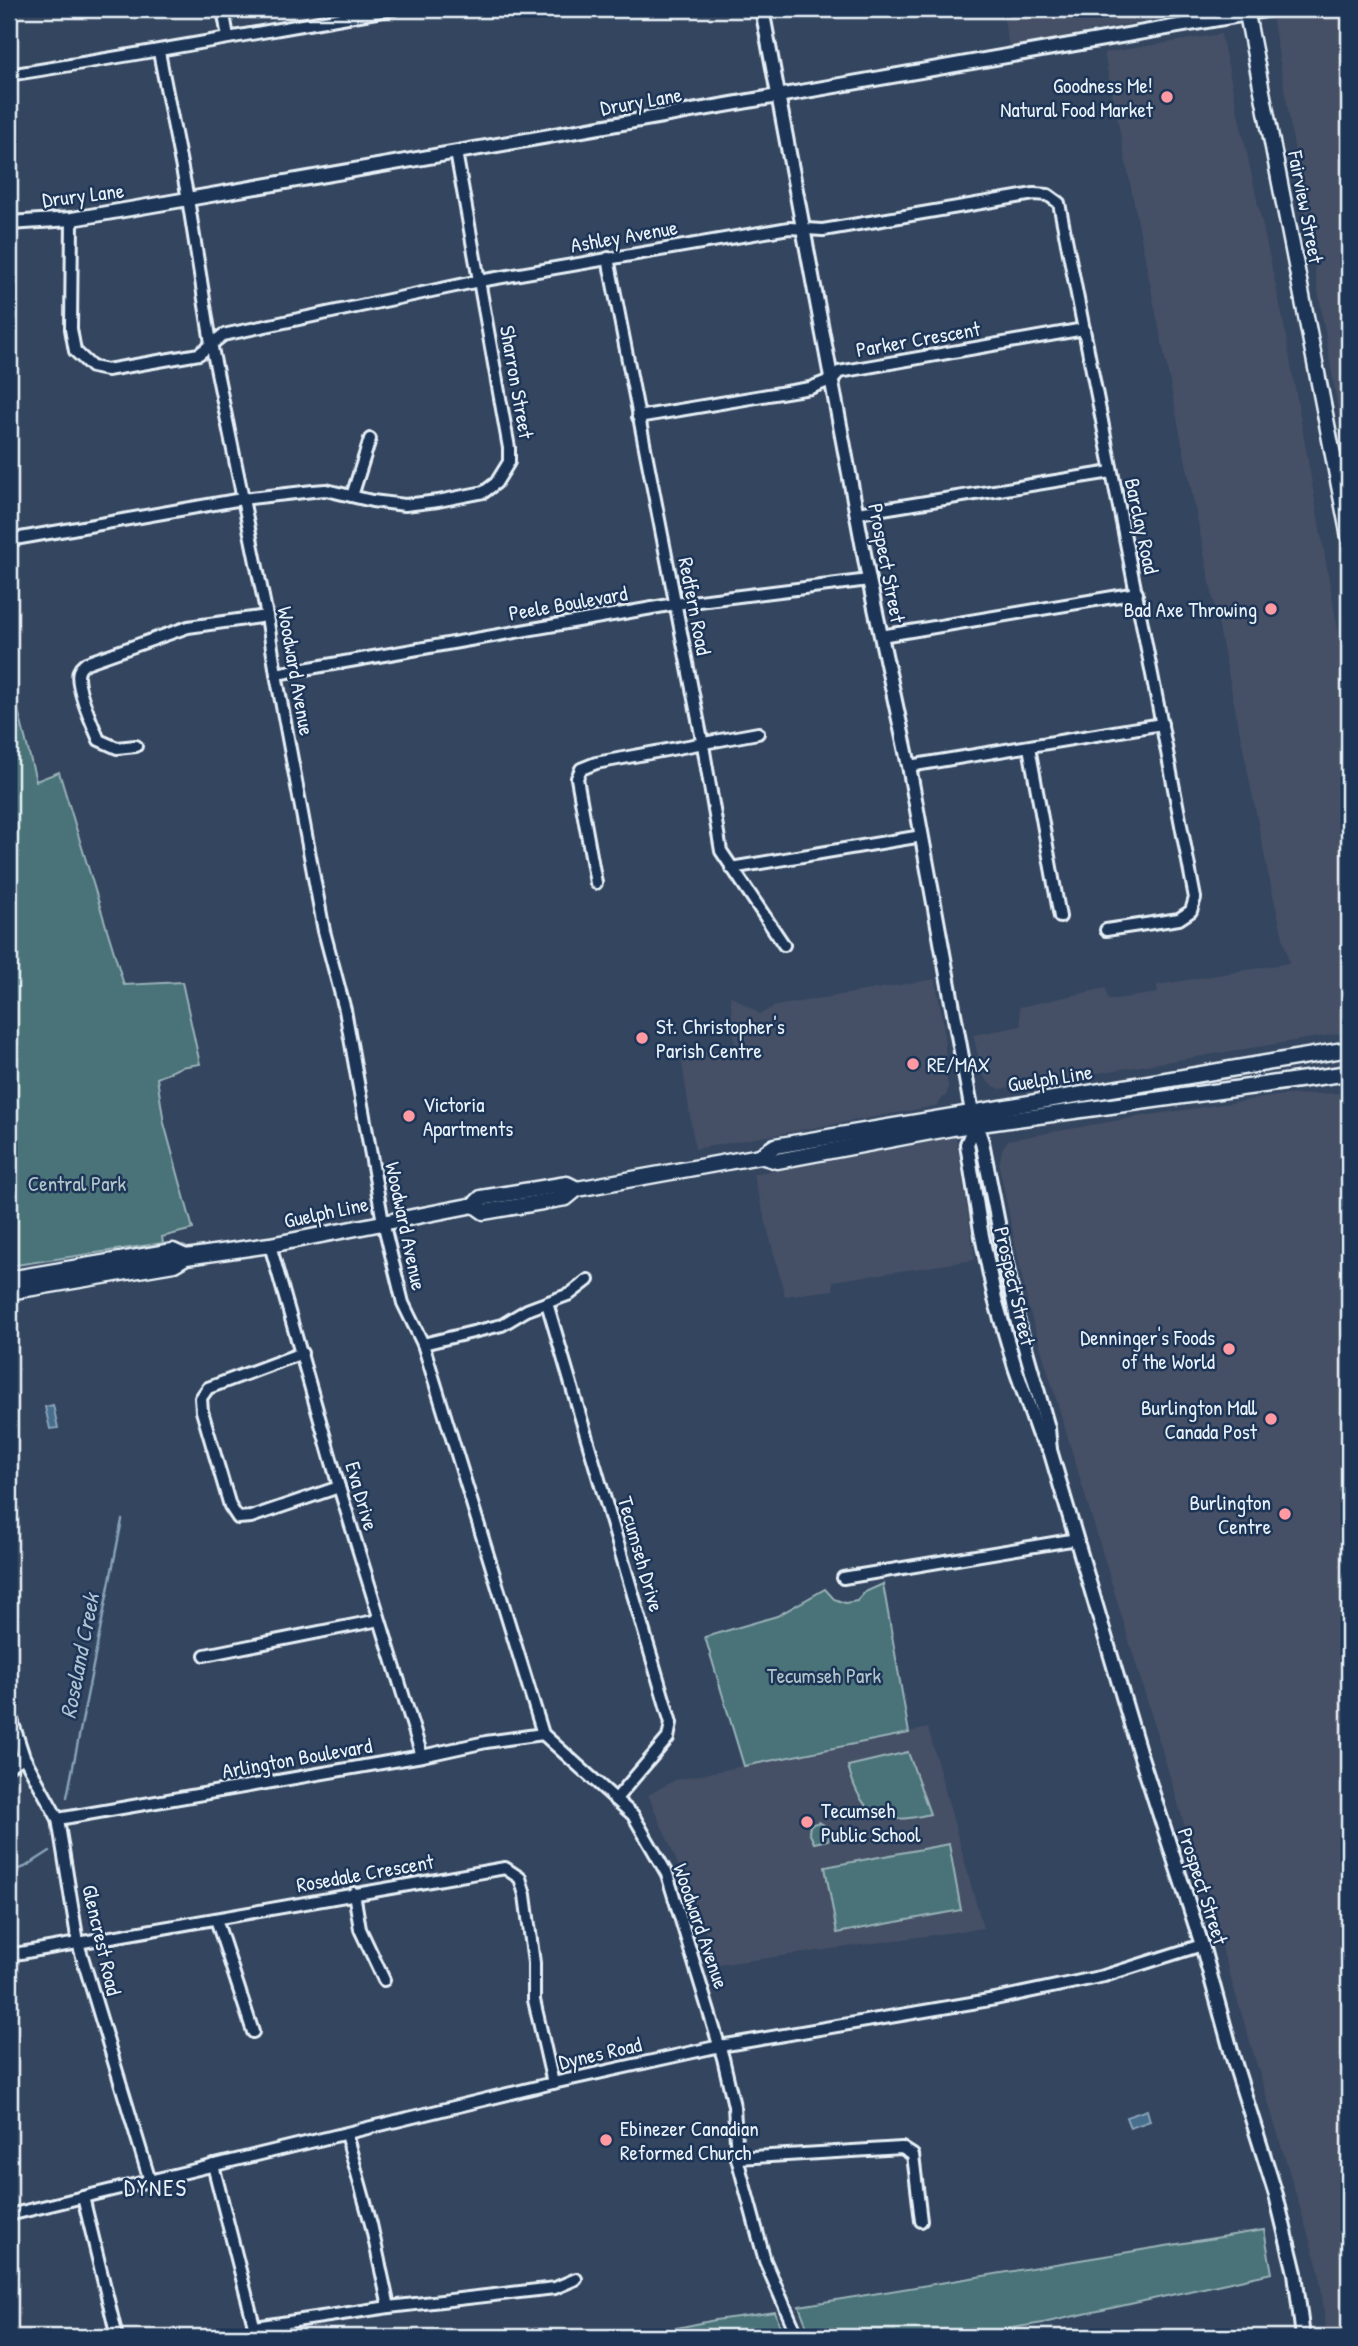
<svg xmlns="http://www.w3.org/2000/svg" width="1358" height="2346" font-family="'Patrick Hand',sans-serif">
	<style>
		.built { fill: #445065 }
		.green { fill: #4a7378; stroke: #99b2b8; stroke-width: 2 }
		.water { fill: #466e8d; stroke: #87a2b8; stroke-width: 2 }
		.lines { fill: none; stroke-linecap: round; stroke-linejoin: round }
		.stream { stroke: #87a2b8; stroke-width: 2.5 }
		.minor-casing { stroke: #e8f1f8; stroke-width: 16 }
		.tertiary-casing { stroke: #e8f1f8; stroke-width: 18 }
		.secondary-casing { stroke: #e8f1f8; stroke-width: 19 }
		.minor { stroke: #1d3557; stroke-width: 10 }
		.tertiary { stroke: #1d3557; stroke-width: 12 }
		.secondary { stroke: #1d3557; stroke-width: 14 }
		.poi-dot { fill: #ff9aa2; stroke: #1d3557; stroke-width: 2.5 }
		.labels { text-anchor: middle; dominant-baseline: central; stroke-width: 5; stroke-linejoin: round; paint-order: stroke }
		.poi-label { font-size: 21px; fill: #e8f1f8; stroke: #1d3557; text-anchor: end }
		.street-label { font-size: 21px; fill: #e8f1f8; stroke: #1d3557 }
		.park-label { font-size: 21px; fill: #b1c5cb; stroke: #1d3557 }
		.water-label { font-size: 23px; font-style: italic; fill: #afc3d3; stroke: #1d3557 }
		.neighbourhood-label { font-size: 23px; letter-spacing: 2px; fill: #e8f1f8; stroke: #1d3557 }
	</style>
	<rect width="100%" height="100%" fill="#34455f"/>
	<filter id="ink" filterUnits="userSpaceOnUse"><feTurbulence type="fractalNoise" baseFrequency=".0143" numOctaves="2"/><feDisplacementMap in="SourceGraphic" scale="14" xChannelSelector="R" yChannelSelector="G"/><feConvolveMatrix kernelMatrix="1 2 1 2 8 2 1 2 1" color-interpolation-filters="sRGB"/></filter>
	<g filter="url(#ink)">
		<g class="built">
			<polygon points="1002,9 1209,9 1009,47"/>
			<polygon points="1271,9 1349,9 1349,465 1340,422"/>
			<polygon points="1221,34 1282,314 1349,692 1349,1032 1000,1089 990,1084 983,1076 973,1035 1021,1026 1019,1007 1106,988 1108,1000 1158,993 1157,985 1289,963 1269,878 1104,53"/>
			<polygon points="935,979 943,1020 948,1088 947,1094 936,1106 695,1149 681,1056 735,1046 730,995 760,1014 775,1006"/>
			<polygon points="1344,1093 1343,1100 1349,1100 1349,2337 1327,2337 1319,2271 1028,1306 999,1166 1002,1149 1008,1140 1136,1117 1284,1095"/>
			<polygon points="956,1137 975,1260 833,1281 833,1290 785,1296 753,1174"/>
			<polygon points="928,1728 983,1928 718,1965 672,1850 648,1795 675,1780"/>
		</g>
		<g class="green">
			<polygon points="9,674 36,781 59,772 124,985 182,982 200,1064 181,1067 157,1078 164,1123 193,1229 162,1237 163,1243 9,1266"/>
			<polygon points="883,1584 909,1733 744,1766 705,1637 777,1616 825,1589 834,1599 845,1603 857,1601 865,1592"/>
			<path d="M908 1752 930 1814C880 1827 861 1816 848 1766Z"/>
			<polygon points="819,1822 824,1825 830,1835 828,1840 814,1843 809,1832 810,1825"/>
			<polygon points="949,1844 961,1910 837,1933 825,1867"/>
			<polygon points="1264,2230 1272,2273 1043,2323 957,2337 811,2337 799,2306"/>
			<polygon points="775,2312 784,2337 634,2337 715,2320"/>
		</g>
		<g class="water">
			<polygon points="53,1405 58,1428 50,1429 45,1407"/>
			<polygon points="1147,2110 1150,2121 1130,2128 1126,2117"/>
		</g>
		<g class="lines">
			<g class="stream">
				<polyline points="67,1797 122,1520"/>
				<polyline points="9,1872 25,1867 50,1851"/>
			</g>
			<defs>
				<g id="minor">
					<polyline points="223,9 228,37"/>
					<polyline points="1247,14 1278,9"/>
					<polyline points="159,52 188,199 211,343 267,616 276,674 324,931 345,1010 383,1222 403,1303 423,1344 543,1734 633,1815 667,1874 723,2058 734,2106 737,2158 765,2261 798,2337"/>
					<path d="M9 75C137 55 265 31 394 9"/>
					<path d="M72 219 71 329 75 351 92 367 107 370 199 354 223 335 479 281 789 228 823 230 1034 194 1048 195 1059 203C1105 434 1151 666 1195 898L1191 911 1179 919 1106 930"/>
					<polyline points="608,258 703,745 721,851 784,945"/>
					<polyline points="638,417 810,388 833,379 839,372 1084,329"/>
					<polyline points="352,496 370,439"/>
					<polyline points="858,513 1111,472"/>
					<polyline points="9,540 242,499 313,491 326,490 372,501 405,505 438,501 484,492 496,483 509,462 509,448 456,152"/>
					<polyline points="881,636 1137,593"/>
					<polyline points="276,674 675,604 869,580"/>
					<path d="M136 746 117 748 99 740C93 726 74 684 79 671 81 666 83 666 86 663L188 627 267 616"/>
					<polyline points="1029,747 1060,917"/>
					<polyline points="909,766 1162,724"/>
					<polyline points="731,868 922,836"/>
					<polyline points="596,883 580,795 577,778 581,769 596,763 758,733"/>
					<polyline points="270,1245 339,1487 422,1756"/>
					<polyline points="547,1303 671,1723 668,1738 615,1800"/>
					<polyline points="423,1344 502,1325 527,1310 570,1294 588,1280"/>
					<polyline points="302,1353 208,1388 201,1398 202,1411 230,1506 238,1518 251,1517 339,1487"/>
					<polyline points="843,1578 1077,1539"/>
					<polyline points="205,1655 379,1620"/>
					<polyline points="9,1711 24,1757 58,1819 78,1943 150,2181"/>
					<polyline points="9,1766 24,1757"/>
					<polyline points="58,1819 422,1756 486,1742 543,1734"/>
					<polyline points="354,1893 360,1929 384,1980"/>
					<polyline points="216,1919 253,2032"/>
					<polyline points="9,1955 505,1868 520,1878 525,1895 534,1963 534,2000 553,2083"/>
					<polyline points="346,2134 371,2224 389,2307"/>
					<polyline points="737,2158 902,2148 913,2155 921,2221"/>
					<polyline points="213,2165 257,2337"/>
					<polyline points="83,2197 117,2337"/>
					<polyline points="9,2215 553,2083 720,2046 995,1999 1104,1976 1202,1945"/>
					<polyline points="255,2327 389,2307 555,2288 576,2279"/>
				</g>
				<g id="tertiary">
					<polyline points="762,9 869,580 909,766 972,1112 982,1142 1017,1319 1048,1428 1050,1450 1139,1751 1202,1945 1233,2058 1276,2195 1295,2273 1303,2337"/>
					<polyline points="9,223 72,219 188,199 1247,14"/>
					<polyline points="975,1125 967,1144 981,1231 995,1299 1015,1367 1038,1433 1050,1450"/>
				</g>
				<g id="secondary">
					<polyline points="1246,9 1349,537"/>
					<polyline points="760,1156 777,1161 952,1128 1349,1073"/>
					<polyline points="474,1205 484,1212 566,1198 577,1189 760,1156 775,1146 1349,1049"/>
					<polyline points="9,1279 173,1251 186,1257"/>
					<polyline points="9,1292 174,1264 186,1257 270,1245 474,1205 481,1198 567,1184 577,1189"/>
				</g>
			</defs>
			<use href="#minor" class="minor-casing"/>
			<use href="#tertiary" class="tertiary-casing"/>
			<use href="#secondary" class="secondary-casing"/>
			<use href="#minor" class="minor"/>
			<use href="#tertiary" class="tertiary"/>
			<use href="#secondary" class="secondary"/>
		</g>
	</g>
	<g class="poi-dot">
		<circle cx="1167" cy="97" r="7"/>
		<circle cx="1271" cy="609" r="7"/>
		<circle cx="642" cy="1038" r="7"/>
		<circle cx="913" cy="1064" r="7"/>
		<circle cx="409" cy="1116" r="7"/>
		<circle cx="1229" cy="1349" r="7"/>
		<circle cx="1271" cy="1419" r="7"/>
		<circle cx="1285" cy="1514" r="7"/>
		<circle cx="807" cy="1822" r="7"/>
		<circle cx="606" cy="2140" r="7"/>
	</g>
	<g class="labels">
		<g class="poi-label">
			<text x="1153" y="85">Goodness Me!<tspan x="1153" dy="24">Natural Food Market</tspan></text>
			<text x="1257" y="609">Bad Axe Throwing</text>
			<text x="656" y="1026" text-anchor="start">St. Christopher's<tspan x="656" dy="24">Parish Centre</tspan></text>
			<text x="927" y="1064" text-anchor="start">RE/MAX</text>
			<text x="423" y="1104" text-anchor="start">Victoria<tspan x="423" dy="24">Apartments</tspan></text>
			<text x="1215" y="1337">Denninger's Foods<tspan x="1215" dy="24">of the World</tspan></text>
			<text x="1257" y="1407">Burlington Mall<tspan x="1257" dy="24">Canada Post</tspan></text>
			<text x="1271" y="1502">Burlington<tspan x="1271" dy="24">Centre</tspan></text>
			<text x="821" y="1810" text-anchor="start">Tecumseh<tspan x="821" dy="24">Public School</tspan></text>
			<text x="620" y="2128" text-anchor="start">Ebinezer Canadian<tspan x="620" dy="24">Reformed Church</tspan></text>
		</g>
		<g class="street-label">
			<text transform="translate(641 101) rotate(-10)">Drury Lane</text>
			<text transform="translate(83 195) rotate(-7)">Drury Lane</text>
			<text transform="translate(1306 207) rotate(79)">Fairview Street</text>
			<text transform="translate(624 236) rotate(-10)">Ashley Avenue</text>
			<text transform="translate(918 339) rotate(-10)">Parker Crescent</text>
			<text transform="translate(517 382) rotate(80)">Sharron Street</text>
			<text transform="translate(1142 526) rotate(78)">Barclay Road</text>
			<text transform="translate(887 563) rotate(79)">Prospect Street</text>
			<text transform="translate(568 603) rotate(-10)">Peele Boulevard</text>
			<text transform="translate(695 606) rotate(79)">Redfern Road</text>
			<text transform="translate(296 671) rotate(80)">Woodward Avenue</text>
			<text transform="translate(1050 1078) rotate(-9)">Guelph Line</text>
			<text transform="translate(326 1212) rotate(-12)">Guelph Line</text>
			<text transform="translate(406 1226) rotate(78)">Woodward Avenue</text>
			<text transform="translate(1015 1286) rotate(77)">Prospect Street</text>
			<text transform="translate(362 1496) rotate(74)">Eva Drive</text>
			<text transform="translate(641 1554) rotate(74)">Tecumseh Drive</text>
			<text transform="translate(297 1758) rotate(-10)">Arlington Boulevard</text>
			<text transform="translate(365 1873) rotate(-10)">Rosedale Crescent</text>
			<text transform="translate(1203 1886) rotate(72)">Prospect Street</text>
			<text transform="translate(701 1926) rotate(71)">Woodward Avenue</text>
			<text transform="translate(102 1940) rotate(77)">Glencrest Road</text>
			<text transform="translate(600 2053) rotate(-13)">Dynes Road</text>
		</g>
		<g class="park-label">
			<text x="77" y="1183">Central Park</text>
			<text x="824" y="1675">Tecumseh Park</text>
		</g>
		<g class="water-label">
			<text transform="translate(79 1656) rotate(-79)">Roseland Creek</text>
		</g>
		<g class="neighbourhood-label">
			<text x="156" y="2187">DYNES</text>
		</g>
	</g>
	<rect width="1358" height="2346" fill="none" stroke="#1d3557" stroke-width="35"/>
	<rect x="18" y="18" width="1323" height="2311" fill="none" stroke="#e8f1f8" stroke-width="2.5" filter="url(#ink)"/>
</svg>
